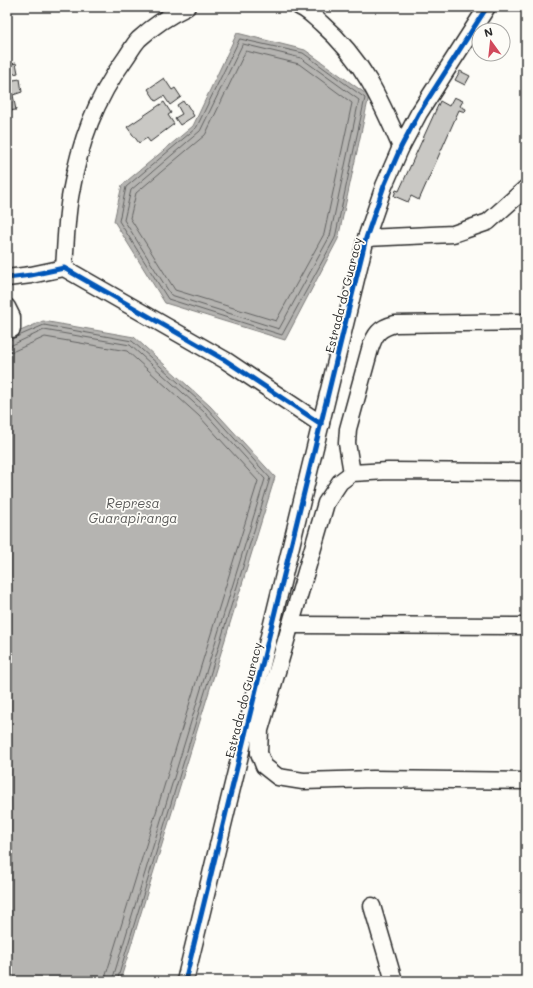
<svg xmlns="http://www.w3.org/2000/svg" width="533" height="988" font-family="Mali,sans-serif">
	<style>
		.water { fill: #b5b4b1; stroke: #7e7d7b }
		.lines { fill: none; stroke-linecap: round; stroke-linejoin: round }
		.shore { stroke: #626261; stroke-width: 1 }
		.building { fill: #c9c8c4; stroke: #2b2b2b }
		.minor-casing { stroke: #2b2b2b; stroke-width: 19 }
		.minor { stroke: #fdfcf7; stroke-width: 16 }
		.cycleway-casing { stroke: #fdfcf7; stroke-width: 8 }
		.cycleway { stroke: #0057b8; stroke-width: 5 }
		.labels { text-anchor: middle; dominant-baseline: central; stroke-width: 3.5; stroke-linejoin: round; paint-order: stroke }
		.street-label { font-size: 12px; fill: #2b2b2b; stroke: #fdfcf7 }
		.water-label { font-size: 13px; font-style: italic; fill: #5b5b5a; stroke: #fdfcf7 }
	</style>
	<rect width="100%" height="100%" fill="#fdfcf7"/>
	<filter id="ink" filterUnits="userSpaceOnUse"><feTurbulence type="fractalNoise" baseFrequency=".025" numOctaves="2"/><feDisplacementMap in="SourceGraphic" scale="8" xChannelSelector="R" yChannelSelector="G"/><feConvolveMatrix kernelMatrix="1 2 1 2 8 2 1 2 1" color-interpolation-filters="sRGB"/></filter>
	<g filter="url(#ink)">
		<g class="water">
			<polygon points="237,33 305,50 369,96 338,239 285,340 165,303 114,221 122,185 193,126"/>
			<polygon points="43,321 134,337 210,406 275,477 120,981 7,981 7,337"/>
		</g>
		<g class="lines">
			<g class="shore">
				<polygon points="240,39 303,53 365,98 335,238 282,335 168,299 119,221 126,187 196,128"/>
				<polygon points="243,44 301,58 359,100 330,236 279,329 171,295 124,220 131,190 200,131"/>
				<polygon points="246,51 299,64 352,103 324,234 276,321 175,290 130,218 136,193 205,135"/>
				<polyline points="7,341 44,325 132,341 207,408 270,478 117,981"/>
				<polyline points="7,346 12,345 44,330 130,345 204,412 265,479 112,981"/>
				<polyline points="7,352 14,351 45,337 127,351 199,416 258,481 106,975 106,981"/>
			</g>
		</g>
		<g class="building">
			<polygon points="16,63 18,73 9,75 7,65"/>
			<polygon points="460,71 470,76 465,85 455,80"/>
			<polygon points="164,78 172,90 175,88 181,97 170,105 164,96 156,101 148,89"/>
			<polygon points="20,79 22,92 13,95 16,110 7,111 7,81"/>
			<polygon points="454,97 463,101 460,106 466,109 465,112 459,110 419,200 411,196 408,202 394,196 396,190 399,191 440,101 449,106"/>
			<polygon points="183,101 185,104 186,103 194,116 180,125 175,118 182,114 177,105"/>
			<polygon points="164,102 171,113 168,115 174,124 150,142 147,138 139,143 127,127"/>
		</g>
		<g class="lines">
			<defs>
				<g id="minor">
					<path d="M300 7C309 11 315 18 322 24 363 60 380 99 401 147"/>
					<polyline points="366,238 453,234 488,222 526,188"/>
					<path d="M64 268C66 242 66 217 71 192 80 142 95 100 125 59 130 52 134 44 139 39 153 26 170 15 187 7"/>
					<polyline points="7,278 31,275 64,268 225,360 321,424"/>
					<polyline points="7,307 12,317 12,329"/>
					<polyline points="526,472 388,471 352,473 340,482 326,503 260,730 259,753 264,766 278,777 303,781 373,779 526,781"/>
					<path d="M352 473 347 443 348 429 370 349C375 334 379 328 395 324L526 322"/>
					<polyline points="291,625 526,626"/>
					<polyline points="372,906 394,981"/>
					<polyline points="185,981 366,238 384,186 401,147 419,113 487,7"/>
				</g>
			</defs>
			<use href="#minor" class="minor-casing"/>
			<use href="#minor" class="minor"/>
			<defs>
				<g id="cycleway">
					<polyline points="7,278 31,275 64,268 225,360 321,424"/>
					<polyline points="185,981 366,238 384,186 401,147 419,113 487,7"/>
				</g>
			</defs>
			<use href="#cycleway" class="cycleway-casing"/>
			<use href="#cycleway" class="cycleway"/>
		</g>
	</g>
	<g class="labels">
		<g class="street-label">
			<text transform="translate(343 295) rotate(-76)">Estrada do Guaracy</text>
			<text transform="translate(243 700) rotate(-76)">Estrada do Guaracy</text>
		</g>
		<g class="water-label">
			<text x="133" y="502">Represa<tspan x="133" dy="15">Guarapiranga</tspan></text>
		</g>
	</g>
	<rect width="533" height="988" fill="none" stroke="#fdfcf7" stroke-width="24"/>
	<rect x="12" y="12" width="509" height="964" fill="none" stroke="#2b2b2b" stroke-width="1.5" filter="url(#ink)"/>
	<g transform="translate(491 42) rotate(345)"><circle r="19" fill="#fdfcf7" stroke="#a9a8a5"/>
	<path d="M0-3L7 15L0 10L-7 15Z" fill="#d1495b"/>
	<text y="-6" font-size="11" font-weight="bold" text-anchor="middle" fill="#2b2b2b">N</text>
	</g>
</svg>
